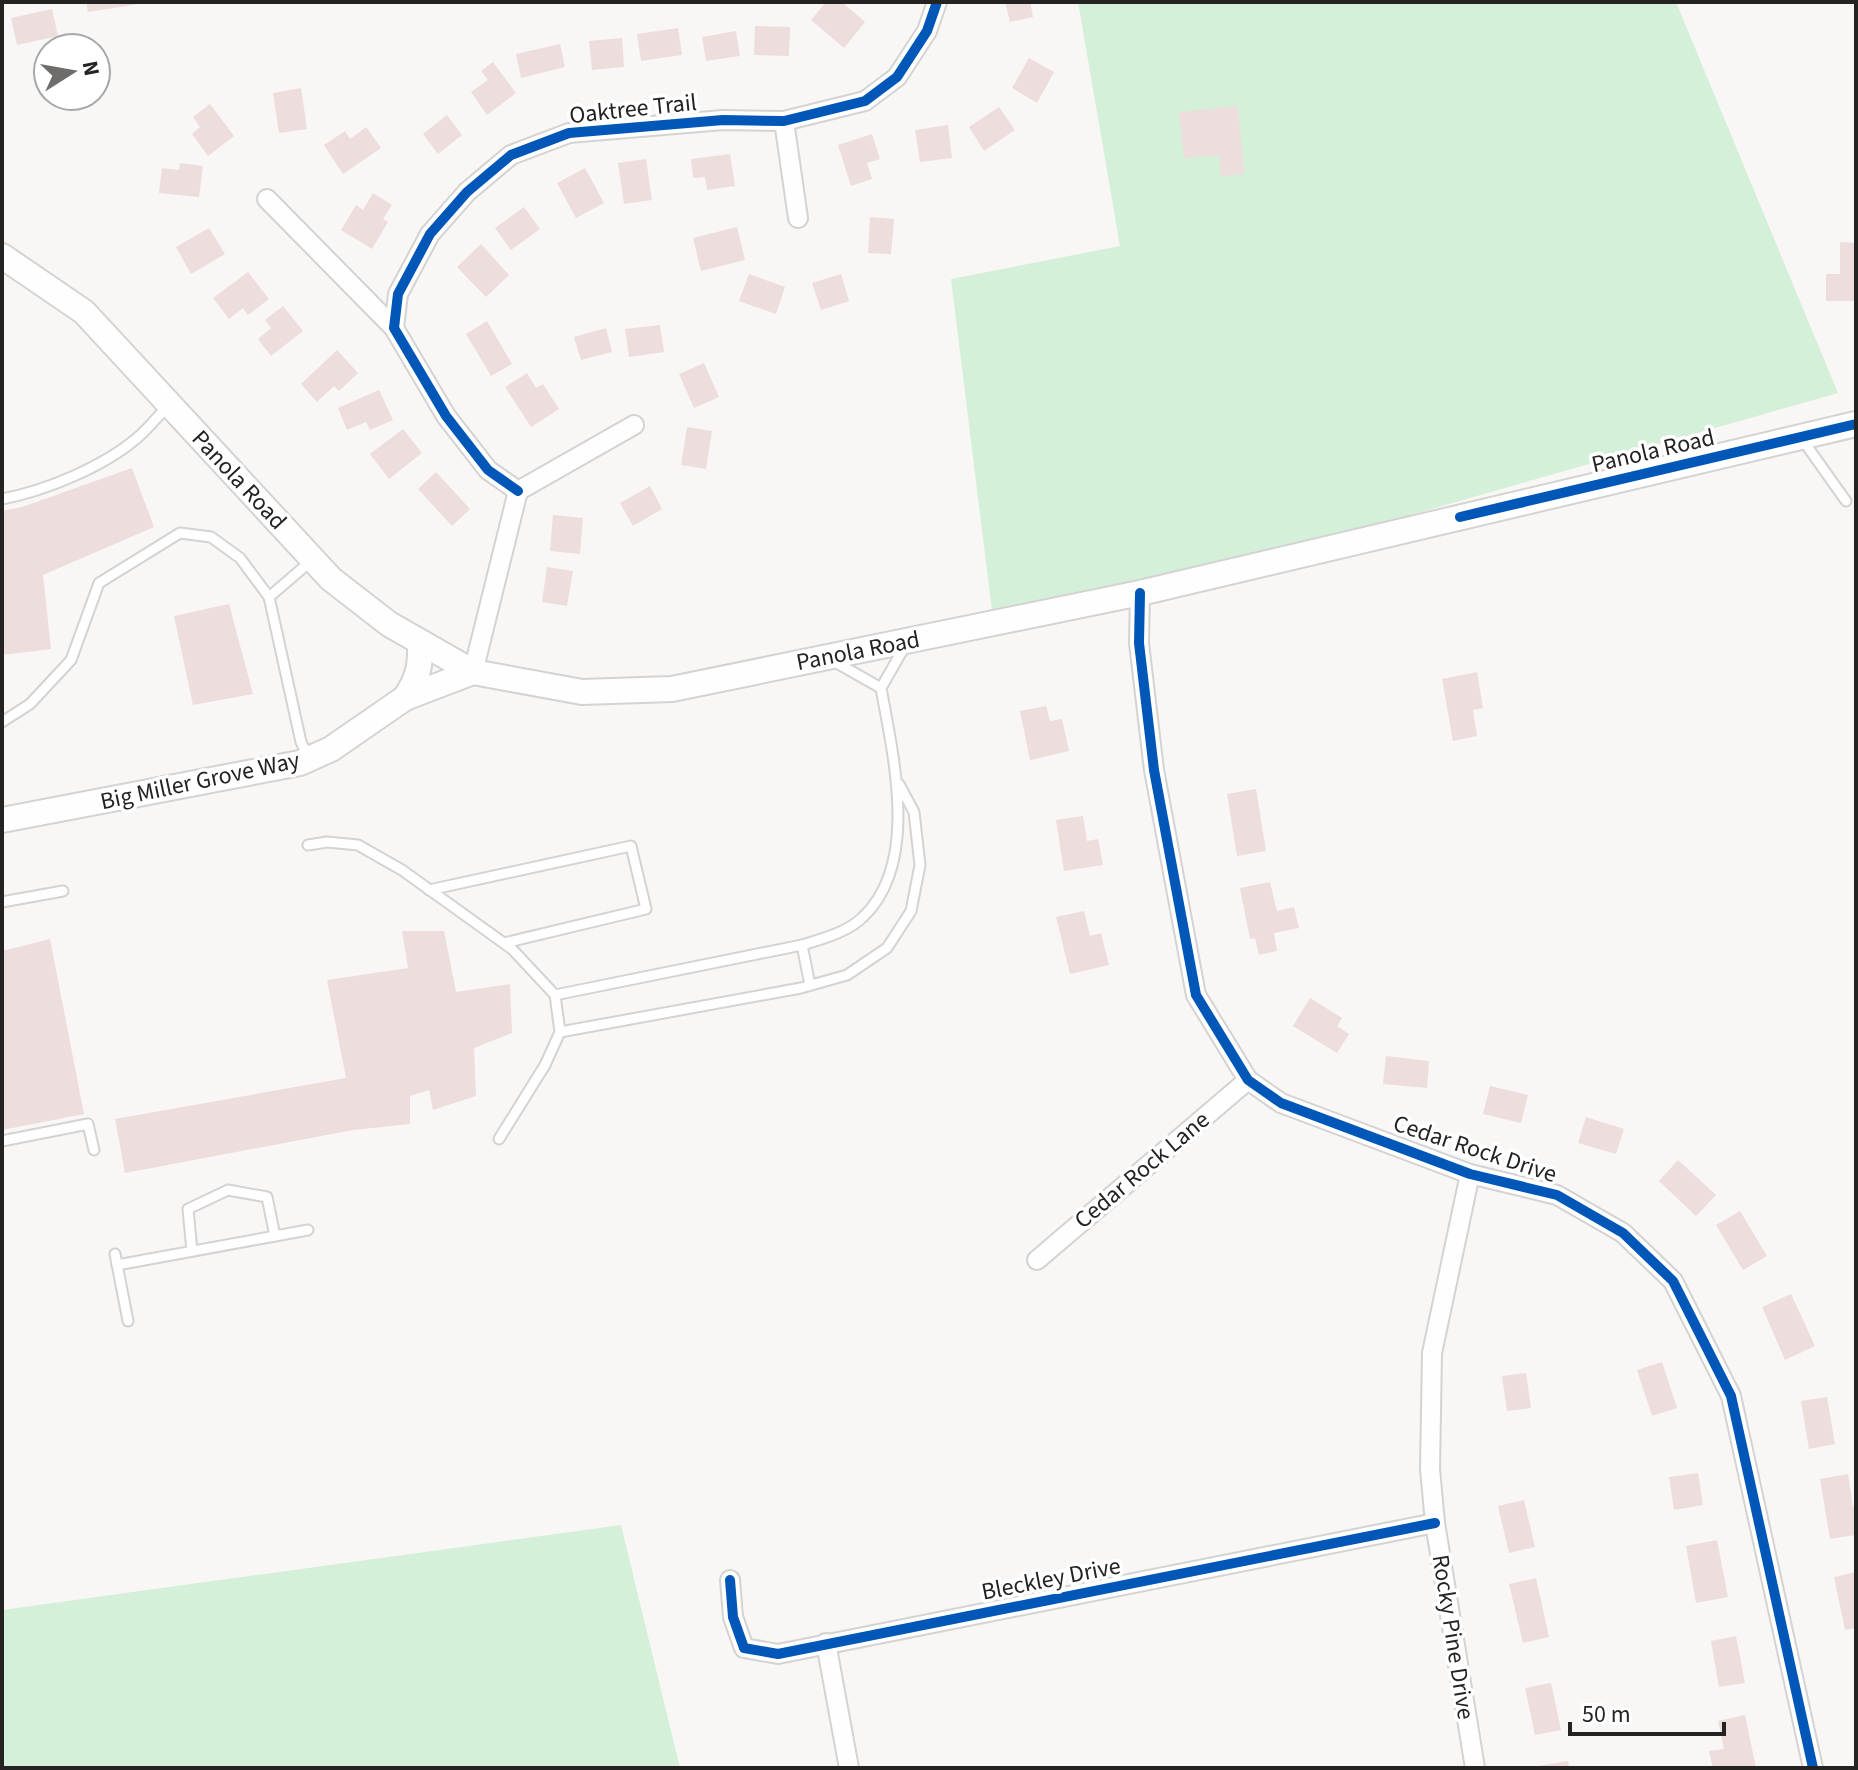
<svg xmlns="http://www.w3.org/2000/svg" width="1858" height="1770" font-family="'Source Sans 3',sans-serif">
	<style>
		.green { fill: #d5f0d8 }
		.building { fill: #eddddc }
		.lines { fill: none; stroke-linecap: round; stroke-linejoin: round }
		.lane-casing { stroke: #d5d3d2; stroke-width: 13 }
		.street-casing { stroke: #d5d3d2; stroke-width: 22 }
		.secondary-casing { stroke: #d5d3d2; stroke-width: 28 }
		.lane { stroke: #fefefe; stroke-width: 9 }
		.street { stroke: #fefefe; stroke-width: 18 }
		.secondary { stroke: #fefefe; stroke-width: 24 }
		.cycleway-casing { stroke: #fff; stroke-width: 15 }
		.cycleway { stroke: #0057b8; stroke-width: 10 }
		.labels { text-anchor: middle; dominant-baseline: central; stroke-width: 7; stroke-linejoin: round; paint-order: stroke }
		.street-label { font-size: 24px; fill: #252322; stroke: #fff }
	</style>
	<rect width="100%" height="100%" fill="#f9f7f5"/>
	<g class="green">
		<polygon points="1078,2 1676,2 1838,393 1130,595 992,611 951,279 1120,246"/>
		<polygon points="621,1525 680,1768 2,1768 2,1610"/>
	</g>
	<g class="building">
		<polygon points="86,2 138,2 139,4 88,12"/>
		<polygon points="826,2 842,2 865,22 844,48 811,20"/>
		<polygon points="1005,2 1030,2 1033,17 1010,22"/>
		<polygon points="52,9 58,36 17,45 11,18"/>
		<polygon points="755,26 790,27 789,56 754,55"/>
		<polygon points="678,28 682,55 641,61 637,34"/>
		<polygon points="736,31 740,56 706,61 702,37"/>
		<polygon points="622,38 624,67 592,70 589,41"/>
		<polygon points="560,44 565,67 521,78 516,54"/>
		<polygon points="1029,58 1054,72 1037,103 1012,88"/>
		<polygon points="493,62 516,93 487,115 471,92 488,80 481,71"/>
		<polygon points="301,88 307,129 279,133 273,93"/>
		<polygon points="210,104 234,136 208,156 192,134 200,127 193,117"/>
		<polygon points="1238,106 1244,174 1221,176 1219,155 1184,158 1179,112"/>
		<polygon points="999,107 1015,130 984,151 969,127"/>
		<polygon points="447,115 462,135 438,154 423,134"/>
		<polygon points="948,125 952,158 920,162 915,130"/>
		<polygon points="366,127 381,148 343,174 324,145 345,131 350,139"/>
		<polygon points="872,134 880,159 867,163 872,179 851,186 838,145"/>
		<polygon points="730,154 735,186 707,190 705,177 693,178 691,159"/>
		<polygon points="646,159 652,200 624,204 618,163"/>
		<polygon points="180,163 203,166 199,197 159,193 162,168 179,170"/>
		<polygon points="585,168 604,203 576,218 557,183"/>
		<polygon points="373,193 392,205 383,219 388,222 372,249 341,230 356,205 363,210"/>
		<polygon points="524,207 540,229 511,250 495,228"/>
		<polygon points="870,217 894,219 891,254 868,253"/>
		<polygon points="737,227 745,260 701,271 693,238"/>
		<polygon points="209,228 225,254 191,274 176,247"/>
		<polygon points="1840,242 1856,243 1856,301 1826,301 1826,274 1840,274"/>
		<polygon points="481,244 509,275 486,297 457,267"/>
		<polygon points="248,272 269,299 248,315 243,308 229,319 213,298"/>
		<polygon points="749,274 785,287 776,314 739,301"/>
		<polygon points="841,274 849,301 821,310 812,283"/>
		<polygon points="283,306 303,331 271,356 258,339 271,328 265,320"/>
		<polygon points="487,321 512,364 491,376 466,334"/>
		<polygon points="660,325 664,352 629,357 625,329"/>
		<polygon points="606,328 612,352 581,360 574,337"/>
		<polygon points="337,350 358,373 339,391 334,386 317,402 301,384"/>
		<polygon points="704,363 719,397 694,408 679,374"/>
		<polygon points="527,373 536,388 543,384 559,409 531,427 505,387"/>
		<polygon points="379,390 393,420 370,430 366,422 347,430 338,408"/>
		<polygon points="687,427 712,431 706,469 681,465"/>
		<polygon points="403,429 422,453 389,479 370,454"/>
		<polygon points="132,468 154,527 43,575 51,649 2,655 2,511 22,507"/>
		<polygon points="436,472 470,509 452,526 418,489"/>
		<polygon points="650,486 662,509 633,526 620,503"/>
		<polygon points="553,515 583,518 580,554 550,551"/>
		<polygon points="547,567 573,571 567,606 542,602"/>
		<polygon points="229,604 253,694 193,705 174,616"/>
		<polygon points="1477,672 1483,708 1473,710 1477,736 1453,741 1442,679"/>
		<polygon points="1046,706 1050,721 1062,719 1069,751 1030,760 1020,711"/>
		<polygon points="1256,789 1266,851 1237,856 1227,794"/>
		<polygon points="1083,816 1087,841 1098,839 1103,865 1064,871 1056,820"/>
		<polygon points="1270,882 1277,911 1294,907 1299,928 1274,933 1277,951 1259,955 1255,938 1250,939 1240,888"/>
		<polygon points="1084,911 1090,936 1101,933 1109,965 1070,974 1056,917"/>
		<polygon points="402,931 444,931 456,992 510,984 512,1033 474,1048 476,1096 433,1110 429,1090 410,1096 410,1124 353,1130 125,1173 115,1119 346,1078 327,980 408,968"/>
		<polygon points="50,939 84,1114 2,1130 2,951"/>
		<polygon points="1310,998 1342,1018 1337,1026 1349,1034 1337,1053 1293,1026"/>
		<polygon points="1386,1056 1429,1061 1427,1088 1383,1084"/>
		<polygon points="1490,1086 1528,1095 1521,1123 1483,1114"/>
		<polygon points="1586,1117 1624,1129 1616,1154 1578,1143"/>
		<polygon points="1678,1160 1716,1195 1696,1216 1659,1181"/>
		<polygon points="1740,1211 1767,1256 1743,1270 1716,1225"/>
		<polygon points="1791,1294 1815,1346 1785,1360 1762,1307"/>
		<polygon points="1662,1362 1677,1408 1652,1416 1637,1370"/>
		<polygon points="1526,1373 1531,1408 1507,1411 1502,1376"/>
		<polygon points="1827,1397 1835,1444 1809,1449 1801,1401"/>
		<polygon points="1698,1473 1703,1505 1674,1510 1669,1477"/>
		<polygon points="1848,1474 1853,1507 1856,1507 1856,1535 1830,1539 1820,1479"/>
		<polygon points="1524,1500 1535,1547 1509,1553 1498,1506"/>
		<polygon points="1717,1540 1728,1597 1696,1603 1686,1546"/>
		<polygon points="1856,1572 1856,1628 1845,1630 1834,1577"/>
		<polygon points="1536,1578 1549,1637 1523,1643 1509,1584"/>
		<polygon points="1736,1636 1745,1683 1719,1687 1711,1641"/>
		<polygon points="1551,1683 1561,1730 1535,1735 1525,1688"/>
		<polygon points="1745,1715 1756,1768 1713,1768 1709,1751 1724,1749 1718,1721"/>
		<polygon points="1568,1761 1569,1768 1538,1768 1538,1766"/>
	</g>
	<g class="lines">
		<defs>
			<g id="lane">
				<polyline points="1802,439 1846,501"/>
				<path d="M2 499C45 491 103 467 137 438 148 429 157 417 167 407"/>
				<polyline points="269,597 301,742 308,756"/>
				<polyline points="835,662 881,688"/>
				<polyline points="2,722 30,704 71,660 99,583 180,533 211,537 240,558 269,597 311,561"/>
				<polyline points="308,845 327,842 358,845 402,870 512,949 555,995 560,1032 545,1065 499,1139"/>
				<polyline points="429,890 631,846 646,909 504,943"/>
				<polyline points="2,902 63,891"/>
				<polyline points="802,945 810,985"/>
				<path d="M555 995 802 945C822 939 848 932 863 917 920 863 893 756 881 688L905 646"/>
				<polyline points="560,1032 801,988 847,975 887,948 911,911 920,865 914,812 899,784"/>
				<polyline points="2,1141 88,1124 94,1150"/>
				<polyline points="192,1251 188,1209 228,1190 267,1197 275,1236"/>
				<polyline points="115,1254 128,1321"/>
				<polyline points="117,1265 308,1230"/>
			</g>
			<g id="street">
				<polyline points="784,121 798,218"/>
				<polyline points="267,199 394,328"/>
				<polyline points="518,491 488,470 446,416 394,328 398,294 430,234 467,192 511,155 569,133 723,120 784,121 865,101 897,77 927,31 937,2"/>
				<polyline points="518,491 634,425"/>
				<polyline points="1140,593 1139,643 1154,770 1196,995 1248,1080 1281,1103 1470,1174 1557,1195 1623,1233 1673,1281 1731,1396 1813,1768"/>
				<polyline points="473,672 518,491"/>
				<polyline points="1470,1174 1432,1353 1430,1469 1435,1523 1475,1768"/>
				<polyline points="1037,1260 1248,1080"/>
				<polyline points="730,1580 733,1617 744,1648 778,1654 1435,1523"/>
				<polyline points="826,1643 849,1768"/>
			</g>
			<g id="secondary">
				<polyline points="2,256 84,312 331,579 389,624 473,672 582,692 672,689 1140,593 1856,424"/>
				<path d="M405 698C418 679 421 665 420 642"/>
				<polyline points="2,820 300,763 331,749 405,698 473,672"/>
			</g>
		</defs>
		<use href="#lane" class="lane-casing"/>
		<use href="#street" class="street-casing"/>
		<use href="#secondary" class="secondary-casing"/>
		<use href="#lane" class="lane"/>
		<use href="#street" class="street"/>
		<use href="#secondary" class="secondary"/>
		<defs>
			<g id="cycleway">
				<polyline points="518,491 488,470 446,416 394,328 398,294 430,234 467,192 511,155 569,133 723,120 784,121 865,101 897,77 927,31 937,2"/>
				<polyline points="1460,517 1856,424"/>
				<polyline points="1140,593 1139,643 1154,770 1196,995 1248,1080 1281,1103 1470,1174 1557,1195 1623,1233 1673,1281 1731,1396 1813,1768"/>
				<polyline points="730,1580 733,1617 744,1648 778,1654 1435,1523"/>
			</g>
		</defs>
		<use href="#cycleway" class="cycleway-casing"/>
		<use href="#cycleway" class="cycleway"/>
	</g>
	<g class="labels">
		<g class="street-label">
			<text transform="translate(633 109) rotate(-6)">Oaktree Trail</text>
			<text transform="translate(1653 451) rotate(-13)">Panola Road</text>
			<text transform="translate(239 480) rotate(47)">Panola Road</text>
			<text transform="translate(858 651) rotate(-11)">Panola Road</text>
			<text transform="translate(200 781) rotate(-12)">Big Miller Grove Way</text>
			<text transform="translate(1475 1149) rotate(18)">Cedar Rock Drive</text>
			<text transform="translate(1142 1170) rotate(-40)">Cedar Rock Lane</text>
			<text transform="translate(1051 1579) rotate(-11)">Bleckley Drive</text>
			<text transform="translate(1453 1637) rotate(81)">Rocky Pine Drive</text>
		</g>
	</g>
	<rect width="1858" height="1770" fill="none" stroke="#252322" stroke-width="8"/>
	<g transform="translate(72 72) rotate(79)"><circle r="38" fill="#ffffff" stroke="#a8a7a7" stroke-width="2"/>
	<path d="M0-6L14 30L0 20L-14 30Z" fill="#6f6d6c"/>
	<text y="-12" font-size="22" font-weight="bold" text-anchor="middle" fill="#252322">N</text>
	</g>
	<path d="M1570 1722v12h154v-12" fill="none" stroke="#252322" stroke-width="4"/>
	<text x="1582" y="1722" font-size="24" fill="#252322" stroke="#ffffff" stroke-width="6" paint-order="stroke">50 m</text>
</svg>
